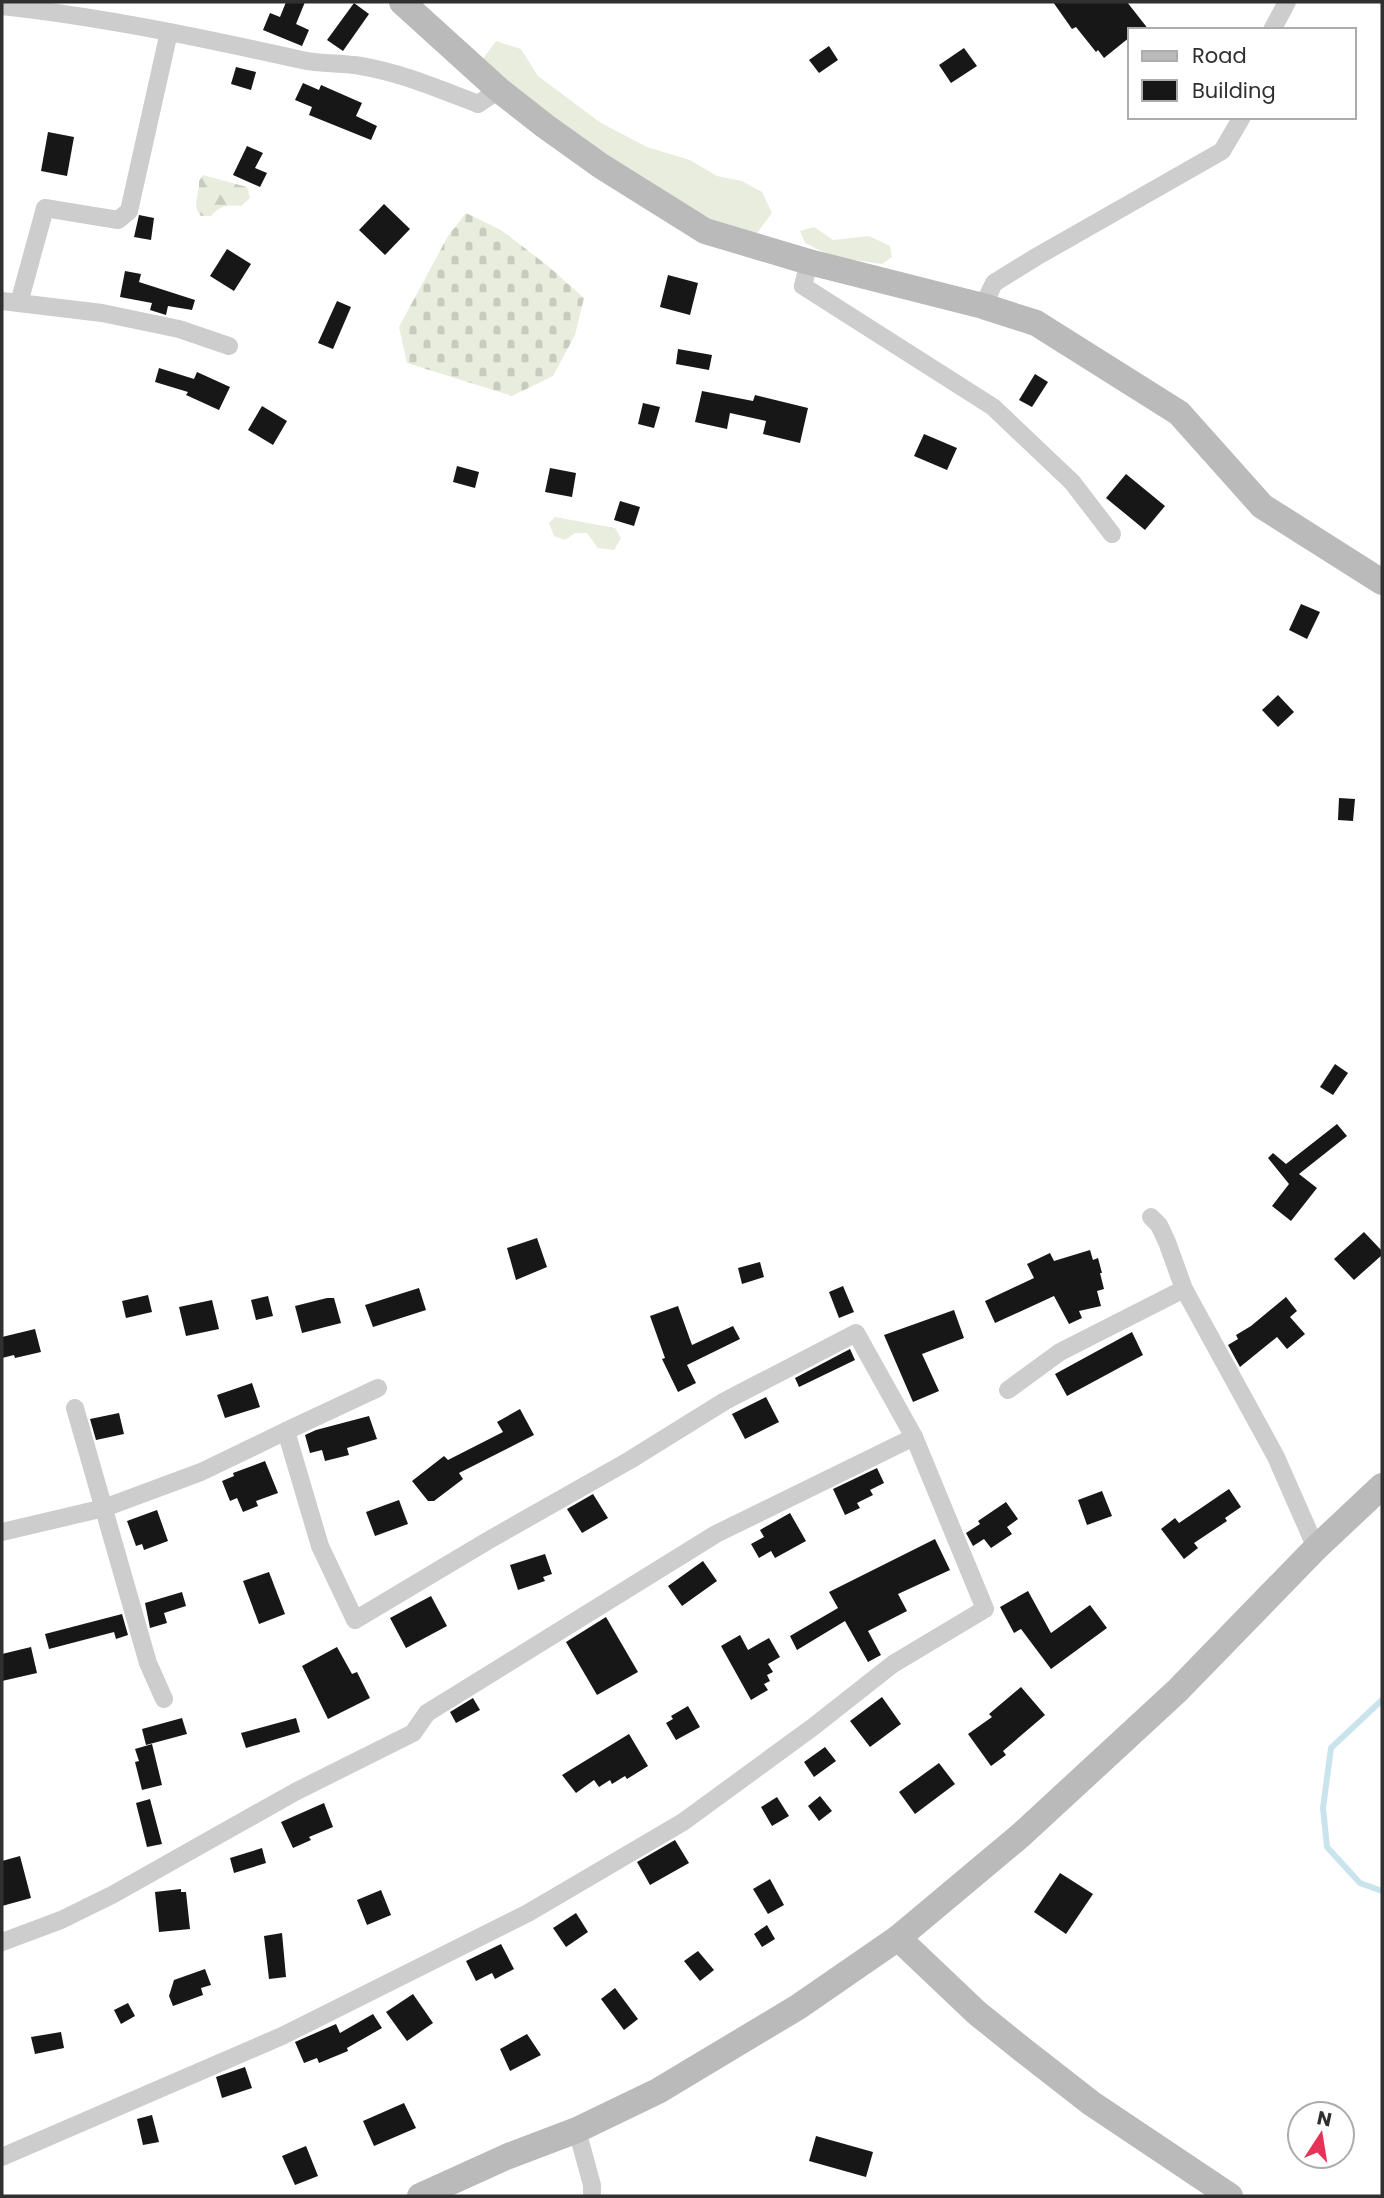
<svg xmlns="http://www.w3.org/2000/svg" width="1384" height="2198" font-family="Poppins,sans-serif">
	<style>
		.grass { fill: #e8edde }
		.forest { fill: url(#forest-firs) }
		.cemetery { fill: url(#cemetery-stones) }
		.lines { fill: none; stroke-linecap: round; stroke-linejoin: round }
		.stream { stroke: #cae4ed; stroke-width: 6 }
		.building { fill: #171717 }
		.street { stroke: #cdcdcd; stroke-width: 18 }
		.secondary { stroke: #bababa; stroke-width: 26 }
	</style>
	<defs>
		<pattern id="forest-firs" width="22" height="20" patternUnits="userSpaceOnUse" patternTransform="scale(1.75)"><rect width="22" height="20" fill="#e8edde"/><path d="M5 1l3.5 6h-7zM16 11l3.5 6h-7z" fill="#c7ccbf"/></pattern>
		<pattern id="cemetery-stones" width="16" height="16" patternUnits="userSpaceOnUse" patternTransform="scale(1.75)"><rect width="16" height="16" fill="#e8edde"/><path d="M2 7V4a2 2 0 0 1 4 0v3zM10 15v-3a2 2 0 0 1 4 0v3z" fill="#c7ccbf"/></pattern>
	</defs>
	<rect width="100%" height="100%" fill="#fff"/>
	<g class="grass">
		<polygon points="496,41 521,49 538,76 601,123 647,147 690,160 717,176 742,181 762,192 772,213 757,233 718,229 555,122 483,59"/>
		<polygon points="814,227 833,240 869,236 890,246 892,257 882,264 834,257 805,243 800,231"/>
		<polygon points="555,517 615,528 621,538 614,550 598,548 587,533 575,533 565,540 554,536 549,523"/>
	</g>
	<path class="forest" d="M203 175 247 187 250 198 241 206C227 205 221 205 211 216H201C191 206 200 194 199 181Z"/>
	<polygon class="cemetery" points="466,213 501,230 548,266 584,298 575,335 553,376 512,396 407,363 399,327 448,236"/>
	<g class="lines">
		<polyline class="stream" points="1382,1700 1331,1748 1323,1808 1327,1847 1360,1883 1382,1891"/>
	</g>
	<g class="building">
		<polygon points="286,2 305,2 296,24 309,30 302,46 263,30 270,13 280,17"/>
		<polygon points="1053,2 1127,2 1149,30 1130,30 1130,37 1104,58 1098,50 1096,52 1076,27 1072,29"/>
		<polygon points="354,3 369,14 343,51 327,40"/>
		<polygon points="829,46 838,60 819,73 809,60"/>
		<polygon points="964,48 977,66 951,83 939,65"/>
		<polygon points="236,67 256,72 251,90 231,84"/>
		<polygon points="303,83 319,90 321,85 362,103 356,116 377,126 371,140 309,115 312,107 295,100"/>
		<polygon points="48,132 74,137 67,176 41,171"/>
		<polygon points="247,146 263,153 255,168 267,173 260,187 233,175"/>
		<polygon points="384,204 410,229 385,255 359,230"/>
		<polygon points="139,215 154,218 151,240 134,237"/>
		<polygon points="227,249 251,264 234,291 210,276"/>
		<polygon points="125,271 141,274 139,282 195,300 192,310 168,306 166,315 150,310 152,303 120,297"/>
		<polygon points="668,275 698,283 690,315 660,307"/>
		<polygon points="337,301 351,307 333,349 318,343"/>
		<polygon points="678,349 712,355 709,370 676,364"/>
		<polygon points="159,368 194,379 197,372 230,387 219,410 186,395 188,392 155,382"/>
		<polygon points="1035,374 1048,382 1032,407 1019,400"/>
		<polygon points="702,391 753,401 755,395 808,408 800,443 763,434 766,421 730,413 727,429 695,422"/>
		<polygon points="643,403 660,407 654,428 638,424"/>
		<polygon points="262,406 287,421 273,445 248,430"/>
		<polygon points="924,434 957,448 947,470 914,456"/>
		<polygon points="457,466 479,472 475,488 453,482"/>
		<polygon points="550,468 576,473 572,497 545,492"/>
		<polygon points="1126,474 1165,506 1145,530 1106,498"/>
		<polygon points="620,501 640,507 634,526 614,520"/>
		<polygon points="1301,604 1320,612 1307,639 1289,630"/>
		<polygon points="1278,695 1294,712 1278,727 1262,710"/>
		<polygon points="1339,798 1355,799 1353,821 1338,820"/>
		<polygon points="1335,1064 1348,1073 1333,1095 1320,1087"/>
		<polygon points="1337,1124 1347,1136 1299,1174 1317,1188 1291,1221 1272,1206 1289,1184 1268,1158 1273,1153 1286,1164"/>
		<polygon points="1364,1232 1382,1251 1382,1255 1354,1280 1334,1259"/>
		<polygon points="537,1238 547,1267 516,1280 507,1248"/>
		<polygon points="1090,1250 1093,1260 1098,1258 1102,1273 1100,1273 1104,1289 1097,1291 1101,1306 1079,1311 1082,1318 1069,1324 1054,1296 995,1323 985,1301 1034,1278 1027,1264 1050,1253 1054,1261"/>
		<polygon points="760,1262 764,1277 742,1284 738,1268"/>
		<polygon points="843,1286 854,1312 839,1318 829,1292"/>
		<polygon points="419,1288 426,1310 373,1327 365,1305"/>
		<polygon points="148,1295 152,1312 126,1318 122,1301"/>
		<polygon points="268,1296 273,1316 256,1320 251,1300"/>
		<polygon points="1286,1297 1297,1311 1290,1317 1305,1334 1287,1349 1277,1337 1240,1367 1228,1345 1238,1339 1236,1335 1251,1326"/>
		<polygon points="327,1298 334,1298 341,1323 302,1333 295,1306"/>
		<polygon points="212,1300 219,1329 186,1336 179,1307"/>
		<polygon points="678,1306 692,1345 733,1326 740,1339 687,1365 696,1383 678,1392 662,1359 665,1358 650,1316"/>
		<polygon points="954,1310 964,1338 922,1354 939,1391 913,1402 884,1335"/>
		<polygon points="35,1329 41,1352 15,1358 14,1355 2,1358 2,1337"/>
		<polygon points="1132,1332 1143,1355 1067,1396 1055,1374"/>
		<polygon points="850,1349 855,1360 799,1387 795,1378"/>
		<polygon points="252,1383 260,1407 225,1418 217,1395"/>
		<polygon points="766,1397 779,1422 745,1439 732,1414"/>
		<polygon points="520,1409 534,1435 459,1473 463,1479 434,1501 428,1501 412,1481 444,1456 448,1460 503,1432 497,1422"/>
		<polygon points="119,1413 124,1434 96,1440 90,1419"/>
		<polygon points="369,1416 377,1439 347,1448 349,1455 325,1461 322,1450 310,1453 305,1435 316,1430"/>
		<polygon points="265,1461 278,1493 256,1501 258,1506 243,1512 237,1498 230,1501 222,1481 234,1476 233,1473"/>
		<polygon points="877,1468 884,1483 870,1490 873,1495 857,1503 860,1508 845,1515 833,1489"/>
		<polygon points="1229,1489 1241,1507 1225,1518 1227,1521 1194,1543 1198,1548 1184,1559 1161,1529 1175,1518 1179,1523"/>
		<polygon points="1102,1491 1112,1516 1087,1525 1078,1500"/>
		<polygon points="593,1494 608,1518 582,1533 567,1509"/>
		<polygon points="399,1500 408,1524 375,1536 366,1512"/>
		<polygon points="1006,1502 1018,1519 1007,1527 1012,1534 991,1548 984,1539 973,1546 966,1533 980,1524 978,1521"/>
		<polygon points="157,1510 168,1541 144,1550 142,1544 136,1546 127,1521"/>
		<polygon points="790,1513 806,1541 775,1558 771,1551 759,1558 751,1544 764,1537 760,1530"/>
		<polygon points="935,1539 950,1570 898,1594 907,1611 868,1631 881,1655 868,1662 845,1621 797,1650 790,1636 838,1608 829,1592"/>
		<polygon points="545,1554 552,1574 543,1577 545,1581 518,1590 510,1565"/>
		<polygon points="703,1561 717,1581 682,1606 668,1586"/>
		<polygon points="269,1572 285,1614 259,1624 243,1581"/>
		<polygon points="1028,1591 1051,1633 1090,1605 1107,1628 1051,1669 1021,1629 1014,1633 1000,1607"/>
		<polygon points="182,1592 186,1606 164,1613 167,1623 150,1628 145,1603"/>
		<polygon points="431,1596 447,1626 406,1648 390,1618"/>
		<polygon points="122,1614 128,1635 116,1639 114,1632 49,1649 45,1634"/>
		<polygon points="606,1617 638,1672 597,1695 566,1642"/>
		<polygon points="740,1635 748,1650 769,1638 780,1657 768,1664 773,1672 767,1675 770,1681 764,1684 768,1690 751,1700 721,1646"/>
		<polygon points="31,1647 37,1673 2,1681 2,1654"/>
		<polygon points="337,1647 352,1674 357,1672 370,1698 328,1719 302,1666"/>
		<polygon points="1021,1687 1045,1715 1003,1751 1006,1755 991,1766 968,1734 992,1717 989,1714"/>
		<polygon points="882,1697 901,1724 870,1747 850,1721"/>
		<polygon points="473,1698 480,1710 456,1723 450,1712"/>
		<polygon points="688,1706 700,1727 676,1740 666,1723 673,1719 671,1716"/>
		<polygon points="182,1718 187,1734 146,1745 142,1729"/>
		<polygon points="296,1718 300,1732 246,1748 241,1733"/>
		<polygon points="629,1734 648,1766 627,1779 625,1776 612,1784 610,1780 599,1787 594,1780 576,1793 562,1775"/>
		<polygon points="152,1744 162,1785 142,1790 135,1762 139,1761 135,1749"/>
		<polygon points="825,1747 836,1761 814,1777 804,1762"/>
		<polygon points="939,1763 955,1784 915,1814 899,1792"/>
		<polygon points="820,1796 832,1811 819,1821 808,1806"/>
		<polygon points="777,1797 789,1816 772,1826 761,1807"/>
		<polygon points="150,1799 162,1844 147,1847 136,1803"/>
		<polygon points="324,1803 333,1827 309,1837 311,1840 293,1848 281,1822"/>
		<polygon points="675,1840 689,1863 650,1885 637,1862"/>
		<polygon points="262,1848 266,1863 234,1873 230,1858"/>
		<polygon points="20,1856 31,1898 2,1906 2,1861"/>
		<polygon points="1060,1873 1093,1894 1066,1934 1034,1912"/>
		<polygon points="770,1879 784,1905 768,1914 753,1889"/>
		<polygon points="181,1889 181,1892 186,1892 190,1929 159,1932 155,1892"/>
		<polygon points="381,1890 391,1915 367,1925 357,1900"/>
		<polygon points="576,1913 588,1932 566,1947 553,1928"/>
		<polygon points="767,1925 775,1939 762,1947 754,1934"/>
		<polygon points="282,1933 286,1977 269,1979 264,1936"/>
		<polygon points="501,1944 514,1969 495,1979 492,1973 476,1981 466,1961"/>
		<polygon points="698,1951 714,1970 700,1981 684,1961"/>
		<polygon points="205,1969 211,1985 201,1988 203,1995 173,2006 169,1996 174,1980"/>
		<polygon points="615,1988 638,2019 624,2030 601,1999"/>
		<polygon points="413,1994 433,2023 407,2041 386,2012"/>
		<polygon points="128,2003 135,2016 121,2024 114,2010"/>
		<polygon points="373,2014 382,2028 347,2048 348,2051 319,2063 317,2058 304,2063 295,2042 336,2024 340,2033"/>
		<polygon points="61,2032 64,2048 35,2054 31,2037"/>
		<polygon points="527,2034 541,2055 510,2071 500,2049"/>
		<polygon points="245,2067 252,2088 222,2098 216,2077"/>
		<polygon points="404,2103 416,2128 374,2146 363,2121"/>
		<polygon points="152,2115 159,2142 143,2145 137,2119"/>
		<polygon points="816,2136 873,2152 866,2177 809,2161"/>
		<polygon points="306,2146 318,2176 295,2185 282,2156"/>
	</g>
	<g class="lines">
		<g class="street">
			<path d="M2 6C103 17 203 38 302 60 321 64 341 63 361 66 402 73 439 89 478 104L499 90"/>
			<polyline points="1272,30 1287,2"/>
			<polyline points="809,262 803,286 993,407 1072,482 1112,534"/>
			<polyline points="2,301 102,313 179,329 229,346"/>
			<polyline points="19,303 45,208 118,220 129,211 169,32"/>
			<polyline points="983,306 994,283 1036,257 1222,151 1242,117"/>
			<polyline points="1151,1217 1159,1225 1167,1242 1184,1289 1276,1457 1316,1548"/>
			<polyline points="1008,1390 1060,1352 1184,1289"/>
			<polyline points="75,1408 148,1663 164,1699"/>
			<polyline points="286,1431 378,1388"/>
			<polyline points="2,1532 104,1508 201,1472 286,1431 320,1546 355,1620 489,1540 630,1460 725,1401 856,1333 914,1437 985,1609 893,1664 813,1727 683,1822 528,1913 282,2036 2,2157"/>
			<polyline points="2,1942 61,1920 112,1895 295,1792 413,1733 427,1713 716,1534 914,1437"/>
			<polyline points="577,2130 592,2185 592,2196"/>
		</g>
		<g class="secondary">
			<polyline points="402,2 499,90 545,126 601,166 705,231 809,262 983,306 1036,323 1179,413 1262,506 1382,582"/>
			<polyline points="898,1938 977,2013 1023,2050 1091,2103 1230,2196"/>
			<polyline points="420,2196 506,2157 577,2130 658,2091 798,2007 898,1938 1021,1835 1177,1691 1316,1548 1382,1486"/>
		</g>
	</g>
	<rect width="1384" height="2198" fill="none" stroke="#303030" stroke-width="7"/>
	<rect x="1128" y="28" width="228" height="91" fill="#ffffff" stroke="#acacac" stroke-width="2"/>
	<rect x="1142" y="51" width="35" height="10" fill="#bababa" stroke="#acacac" stroke-width="2"/>
	<text x="1192" y="63" font-size="21" fill="#303030">Road</text>
	<rect x="1142" y="80" width="35" height="21" fill="#171717" stroke="#acacac" stroke-width="2"/>
	<text x="1192" y="98" font-size="21" fill="#303030">Building</text>
	<g transform="translate(1321 2135) rotate(12)"><circle r="33" fill="#ffffff" stroke="#acacac" stroke-width="2"/>
	<path d="M0-5L12 26L0 18L-12 26Z" fill="#e73257"/>
	<text y="-10" font-size="19" font-weight="bold" text-anchor="middle" fill="#303030">N</text>
	</g>
</svg>
